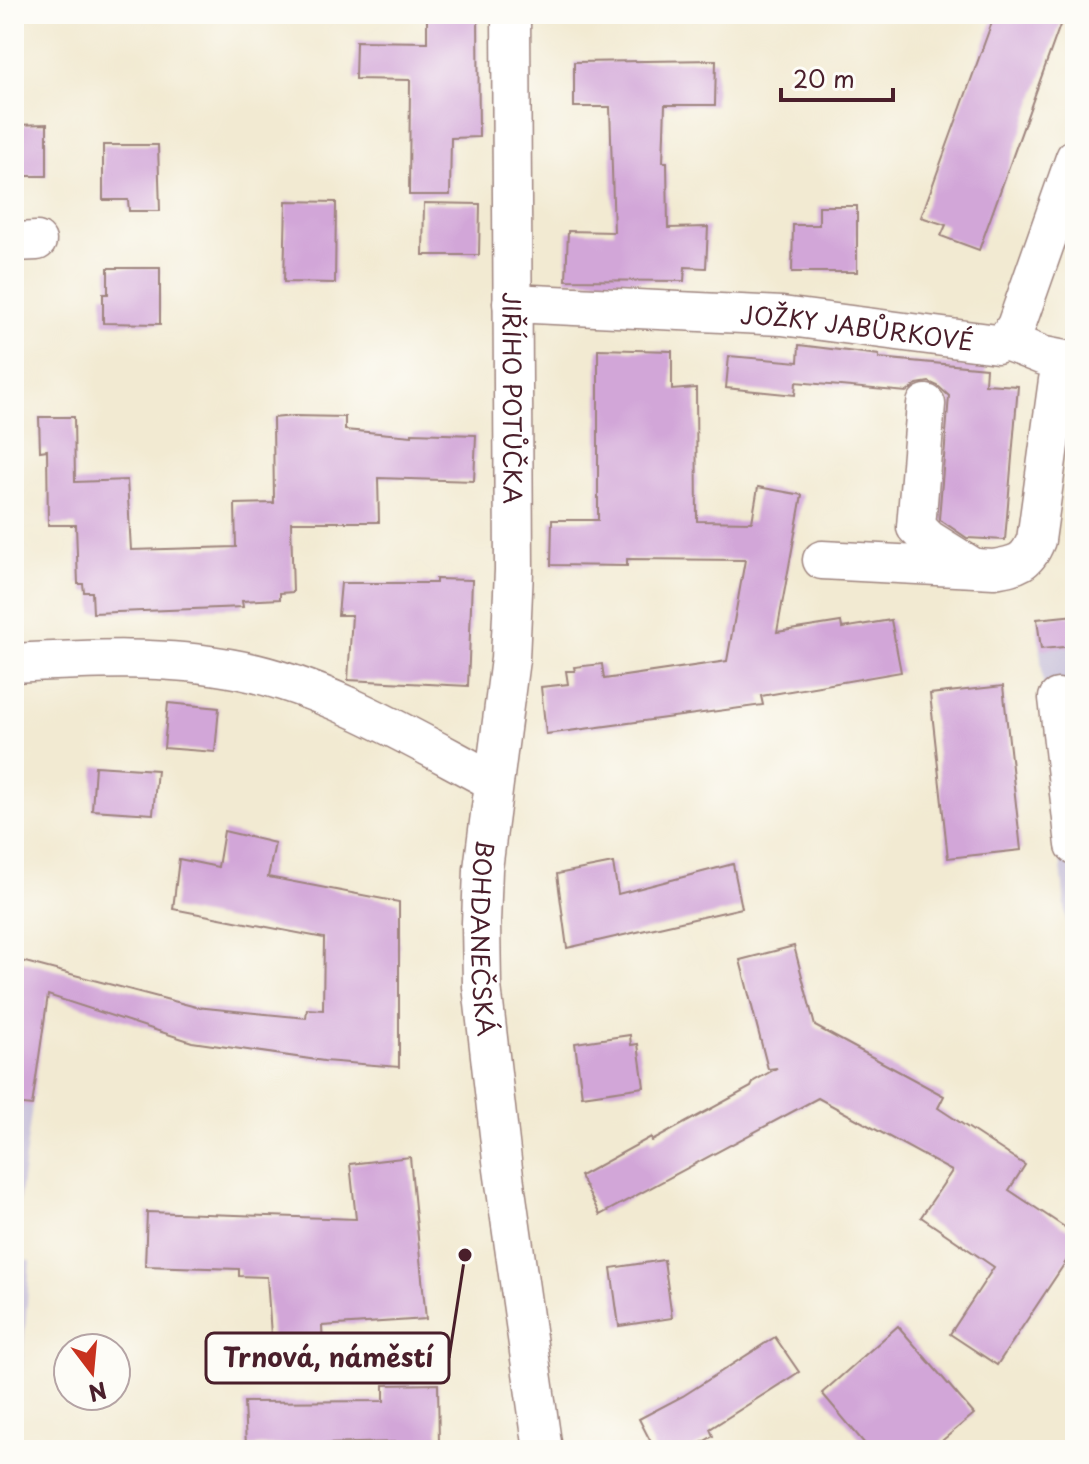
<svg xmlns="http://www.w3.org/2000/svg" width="1089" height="1464" font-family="'Playpen Sans',sans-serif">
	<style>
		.industrial { fill: #c7c0d9 }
		.building { fill: #d2a6d8 }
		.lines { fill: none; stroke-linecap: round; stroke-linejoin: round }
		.minor-casing { stroke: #9e847e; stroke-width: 41 }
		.minor { stroke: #fff; stroke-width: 38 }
		.labels { text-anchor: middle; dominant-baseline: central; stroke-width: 8; stroke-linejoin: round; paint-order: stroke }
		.street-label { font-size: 24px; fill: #4a1f2b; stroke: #fdfcf7 }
		.leader { fill: none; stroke: #4a1f2b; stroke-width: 3 }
		.callout-dot { fill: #4a1f2b; stroke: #fdfcf7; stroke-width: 3 }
		.callout { fill: #fdfcf7; stroke: #4a1f2b; stroke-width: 3 }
		.callout-label { font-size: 26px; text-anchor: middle; font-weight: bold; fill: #4a1f2b }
	</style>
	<rect width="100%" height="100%" fill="#fdfcf7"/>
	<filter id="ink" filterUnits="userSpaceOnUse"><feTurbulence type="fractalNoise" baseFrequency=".0125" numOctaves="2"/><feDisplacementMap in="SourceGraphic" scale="16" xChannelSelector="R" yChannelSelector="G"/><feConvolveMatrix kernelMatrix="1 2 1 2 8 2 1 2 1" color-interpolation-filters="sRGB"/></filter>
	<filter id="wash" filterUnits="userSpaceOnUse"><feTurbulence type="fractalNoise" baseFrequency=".006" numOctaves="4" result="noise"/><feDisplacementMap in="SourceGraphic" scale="32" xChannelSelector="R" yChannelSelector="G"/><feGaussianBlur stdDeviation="1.8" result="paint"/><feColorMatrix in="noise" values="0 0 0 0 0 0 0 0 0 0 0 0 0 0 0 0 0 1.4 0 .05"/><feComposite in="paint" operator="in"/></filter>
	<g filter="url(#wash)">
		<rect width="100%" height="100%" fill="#f2ead2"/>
		<g class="industrial">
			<polygon points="1075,615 1075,1010 1037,619"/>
			<polygon points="14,982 47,995 14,1240"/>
			<polygon points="14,1259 30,1261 17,1442 113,1450 14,1450"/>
		</g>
		<g id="blocks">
			<g class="building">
				<polygon points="427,14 478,14 479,137 451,138 450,195 409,195 410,80 355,79 356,41 427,42"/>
				<polygon points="995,14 1064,14 979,250 941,236 946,225 921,217"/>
				<polygon points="716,60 715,105 665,105 663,162 667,162 668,228 708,227 706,268 685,267 684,281 566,280 568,231 614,232 610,107 574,107 574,62"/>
				<polygon points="47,124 47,176 14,176 14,125"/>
				<polygon points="103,145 158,145 160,211 129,211 128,200 103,200"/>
				<polygon points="286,201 336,202 335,283 284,282"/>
				<polygon points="424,203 480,204 479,255 423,255"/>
				<polygon points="819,206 857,206 857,272 792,272 793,225 819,225"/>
				<polygon points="108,268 160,268 160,324 103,323 103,294 108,294"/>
				<polygon points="799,345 879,355 879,358 986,368 985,384 1018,386 1005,540 967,538 939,519 949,396 938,386 929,382 917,384 907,392 796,382 795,395 726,388 729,356 798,362"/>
				<polygon points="598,349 672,351 672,390 696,388 697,521 752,522 758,487 802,495 777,632 841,622 842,628 891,620 901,672 761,696 763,705 546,734 541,687 568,684 566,671 575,671 574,667 602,664 604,679 727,661 745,560 627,559 627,566 551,565 552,520 598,520"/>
				<polygon points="294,416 345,417 345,430 412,436 412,433 476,435 474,481 378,478 379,522 291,522 293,592 280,593 280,599 242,601 243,607 93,613 92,592 84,592 83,584 78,584 76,525 48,525 47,450 40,451 39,417 74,417 75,482 127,480 131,550 236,547 235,504 274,503 273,418"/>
				<polygon points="436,579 472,580 468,686 348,680 352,615 338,615 341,583 436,583"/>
				<polygon points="1075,615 1075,646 1041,649 1037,619"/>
				<polygon points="1003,686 1021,850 948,858 930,694"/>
				<polygon points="168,703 219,708 215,752 164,748"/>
				<polygon points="95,766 157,770 153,814 92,810"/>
				<polygon points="224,831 275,843 268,877 399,902 399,1067 324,1061 192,1042 48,995 32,1106 14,1104 14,959 196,1007 306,1018 307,1009 323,1010 324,938 173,909 179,859 218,867"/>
				<polygon points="613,863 618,894 733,864 742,908 567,948 557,874"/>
				<polygon points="794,946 815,1026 944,1096 938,1108 1025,1165 1009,1190 1075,1234 1075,1248 997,1365 950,1334 994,1267 921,1217 952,1171 818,1098 600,1215 580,1176 651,1137 652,1141 751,1087 754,1081 777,1068 768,1069 740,960"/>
				<polygon points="630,1035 631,1045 638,1044 644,1087 582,1096 575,1043"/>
				<polygon points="410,1157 426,1319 322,1326 323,1347 272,1350 267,1277 239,1276 239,1269 145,1266 147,1212 356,1219 350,1164"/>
				<polygon points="664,1260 672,1318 619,1326 611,1268"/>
				<polygon points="898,1326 974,1414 931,1450 870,1450 822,1393"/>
				<polygon points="775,1337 799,1372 710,1429 713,1436 689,1450 655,1450 639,1419 683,1396"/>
				<polygon points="438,1384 439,1444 396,1442 246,1446 244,1402 384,1401 384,1385"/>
			</g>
		</g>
	</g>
	<g filter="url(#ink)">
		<use href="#blocks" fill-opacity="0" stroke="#9e847e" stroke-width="2"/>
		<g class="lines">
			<defs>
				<g id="minor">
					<path id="s1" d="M511 14 514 570 510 659 483 869 481 923 482 986 503 1169 543 1450"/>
					<polyline points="14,242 37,241"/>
					<path id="s2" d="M512 303 782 316 997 344 1006 341 1016 326 1075 158"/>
					<polyline points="1006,341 1044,356 1075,362"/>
					<polyline points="926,404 916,527 928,539 971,566"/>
					<path d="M822 560 994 569C1017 565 1027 563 1036 540L1058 380"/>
					<path d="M14 663C90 659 166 655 240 670 330 688 413 739 493 781"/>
					<polyline points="1058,698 1075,845"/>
				</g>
			</defs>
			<use href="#minor" class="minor-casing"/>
			<use href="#minor" class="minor"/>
		</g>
	</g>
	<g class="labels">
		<g class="street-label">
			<text stroke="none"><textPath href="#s2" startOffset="346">JOŽKY JABŮRKOVÉ</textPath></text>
			<text stroke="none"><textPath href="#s1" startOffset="384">JIŘÍHO POTŮČKA</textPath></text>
			<text stroke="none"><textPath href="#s1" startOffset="926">BOHDANEČSKÁ</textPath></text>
		</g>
	</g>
	<path class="leader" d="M465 1255L449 1358"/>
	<circle class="callout-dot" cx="465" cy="1255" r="8"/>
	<rect class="callout" x="206" y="1333" width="243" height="50" rx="8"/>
	<g class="callout-label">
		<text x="328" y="1367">Trnová, náměstí</text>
	</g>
	<rect width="1089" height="1464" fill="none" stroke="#fdfcf7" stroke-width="48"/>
	<g transform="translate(92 1372) rotate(164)"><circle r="38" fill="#fdfcf7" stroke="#b5a4a5" stroke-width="2"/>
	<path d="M0-6L14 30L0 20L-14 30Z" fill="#c8321e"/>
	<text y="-12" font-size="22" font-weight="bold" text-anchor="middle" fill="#4a1f2b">N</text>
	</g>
	<path d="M781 88v12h112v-12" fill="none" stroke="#4a1f2b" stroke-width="4"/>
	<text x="793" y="88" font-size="24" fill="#4a1f2b" stroke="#fdfcf7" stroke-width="6" paint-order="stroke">20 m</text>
</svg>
